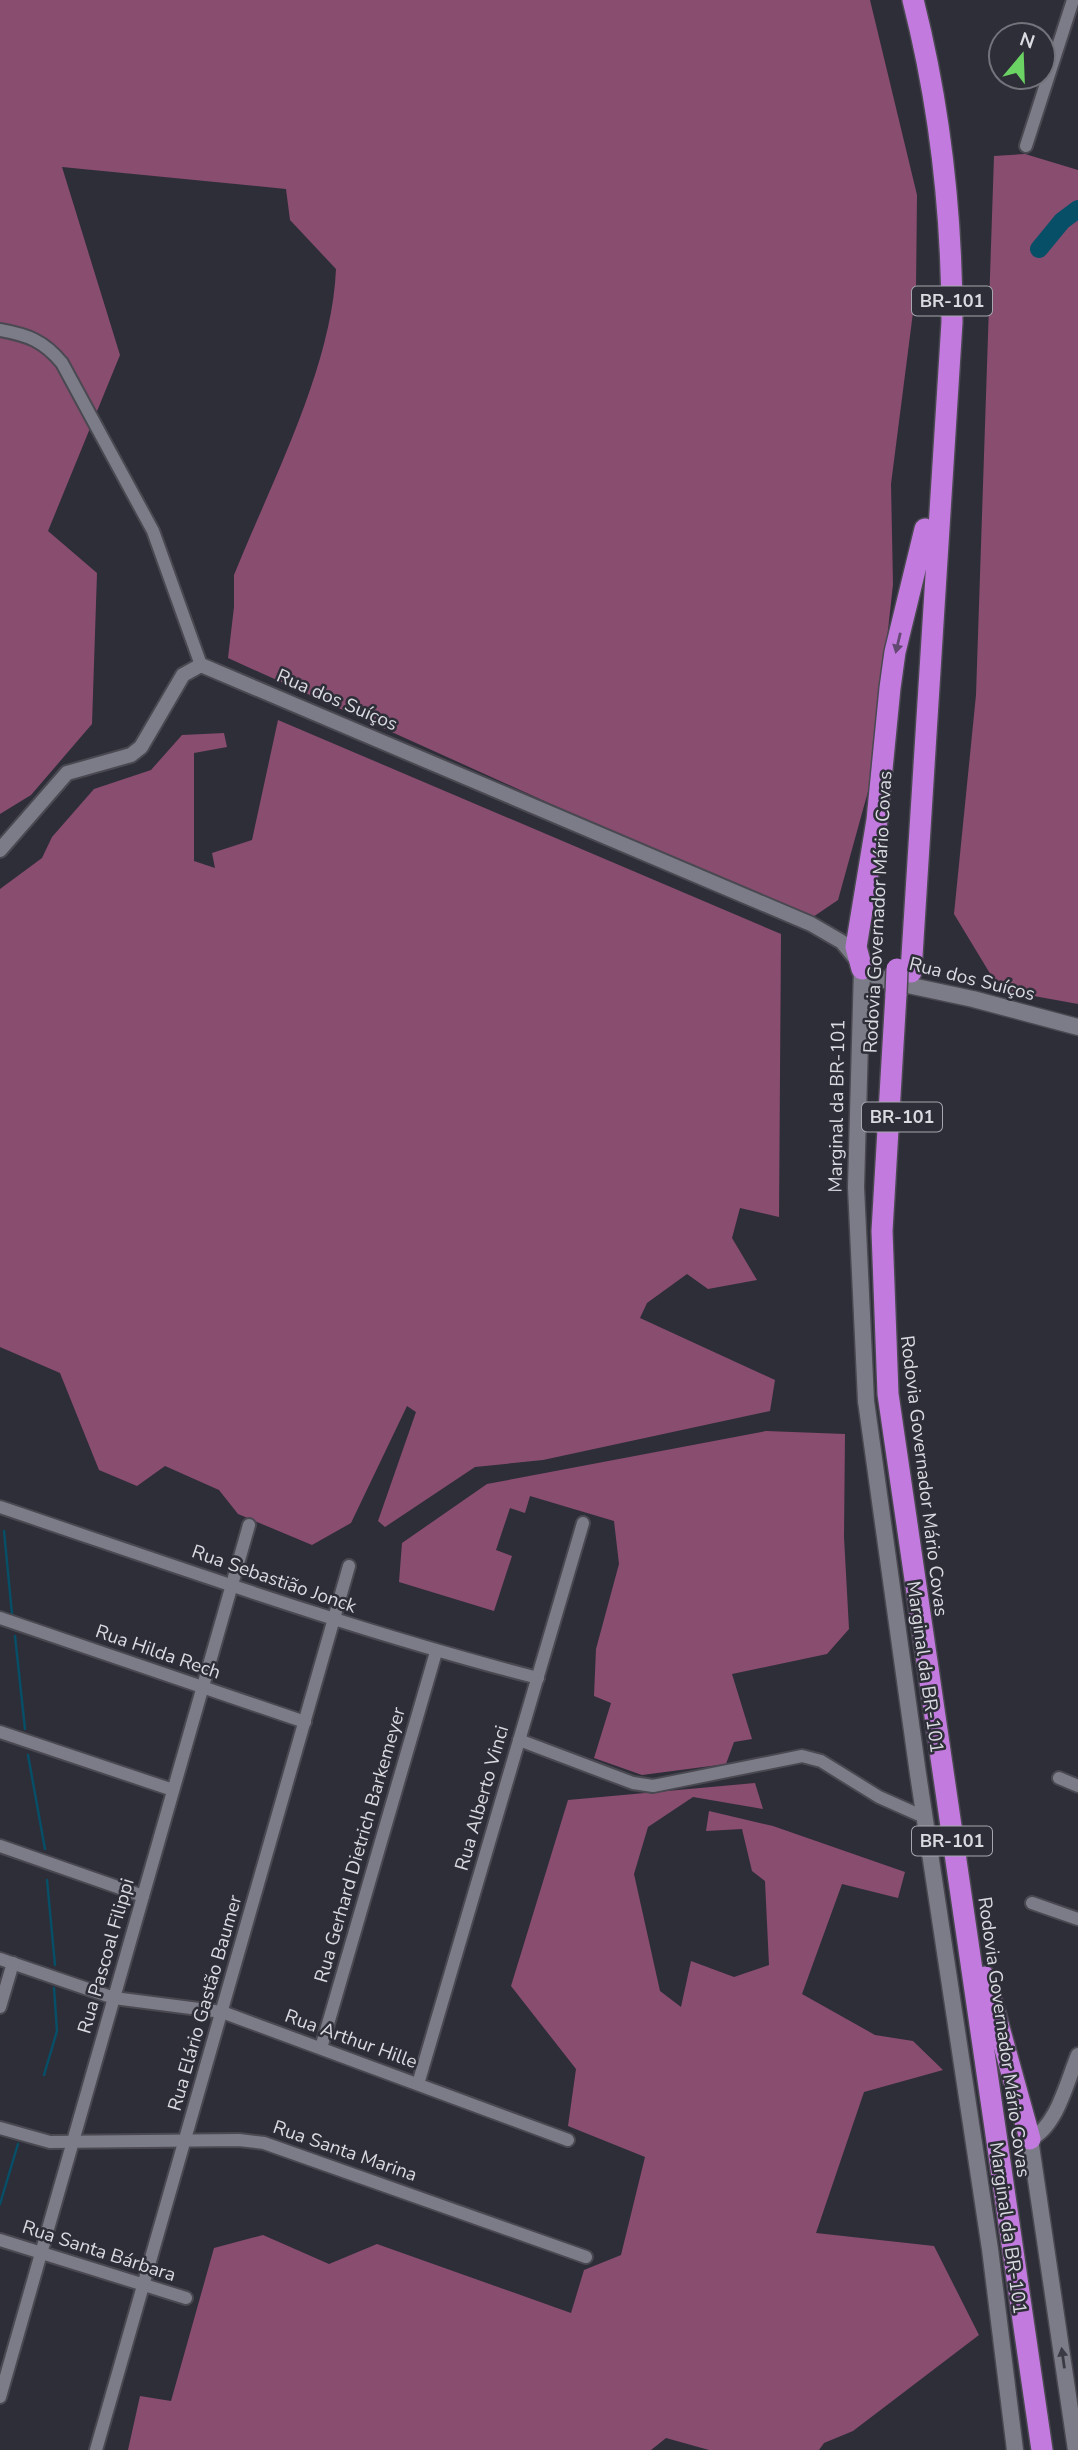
<svg xmlns="http://www.w3.org/2000/svg" width="1078" height="2450" font-family="'Nunito Sans',sans-serif">
	<style>
		.forest { fill: #894d70 }
		.lines { fill: none; stroke-linecap: round; stroke-linejoin: round }
		.stream { stroke: #074e67; stroke-width: 2.5 }
		.river { stroke: #074e67; stroke-width: 18 }
		.minor-casing { stroke: #4a4951; stroke-width: 16 }
		.tertiary-casing { stroke: #4a4951; stroke-width: 18 }
		.secondary-casing { stroke: #4a4951; stroke-width: 19 }
		.motorway-casing { stroke: #4a4951; stroke-width: 24 }
		.minor { stroke: #7c7c88; stroke-width: 12 }
		.tertiary { stroke: #7c7c88; stroke-width: 14 }
		.secondary { stroke: #7c7c88; stroke-width: 16 }
		.motorway { stroke: #c37ade; stroke-width: 21 }
		.motorway-bridge-casing { stroke: #4a4951; stroke-width: 24; stroke-linecap: butt }
		.motorway-bridge { stroke: #c37ade; stroke-width: 21 }
		.oneway { fill: #624972 }
		.oneway2 { fill: #3a3a44 }
		.labels { text-anchor: middle; dominant-baseline: central; stroke-width: 5; stroke-linejoin: round; paint-order: stroke }
		.shield { fill: #2e2e38; stroke: #a6a6ae; stroke-width: 2 }
		.shield-label { font-size: 18px; font-weight: bold; fill: #dadae1 }
		.street-label { font-size: 19px; fill: #dadae1; stroke: #2e2e38 }
	</style>
	<rect width="100%" height="100%" fill="#2e2e38"/>
	<g class="forest">
		<path d="M0 0H870L917 195 916 289 891 484 893 584 872 777 838 900 813 917 551 804 228 658 234 607V575C271 483 332 368 336 269L290 220 286 189 62 167 120 355 48 531 97 573 92 724 31 795 0 814Z"/>
		<polygon points="1025,154 1078,170 1078,1004 1000,990 954,914 976,695 994,156"/>
		<polygon points="278,720 781,934 779,1217 740,1208 732,1238 757,1280 708,1289 687,1274 647,1303 640,1318 775,1380 770,1411 543,1460 475,1467 385,1527 378,1521 416,1412 407,1406 351,1523 312,1545 238,1514 219,1490 165,1466 137,1486 99,1470 60,1373 0,1347 0,889 42,858 52,837 94,789 151,770 182,735 224,733 227,747 194,753 194,861 215,868 212,853 252,840"/>
		<polygon points="766,1431 845,1434 844,1537 849,1629 827,1654 732,1674 752,1739 734,1742 726,1764 642,1775 594,1758 611,1703 594,1696 596,1649 619,1564 614,1521 530,1496 525,1513 510,1508 496,1550 512,1556 494,1611 399,1582 402,1543 487,1484"/>
		<polygon points="755,1783 763,1809 693,1797 648,1827 634,1874 660,1991 681,2007 691,1961 734,1977 769,1965 765,1881 752,1871 742,1829 706,1831 709,1811 773,1826 905,1872 898,1898 842,1884 802,1994 875,2035 913,2041 943,2070 864,2092 816,2233 934,2246 979,2335 853,2431 824,2443 819,2450 709,2450 666,2438 651,2450 128,2450 140,2396 171,2401 214,2248 263,2235 329,2264 377,2244 571,2313 584,2270 621,2255 645,2157 568,2126 576,2069 511,1986 568,1800"/>
	</g>
	<g class="lines">
		<g class="stream">
			<polyline points="4,1531 12,1614"/>
			<polyline points="15,1636 25,1729"/>
			<polyline points="28,1755 45,1849"/>
			<polyline points="47,1880 55,1965"/>
			<polyline points="44,2075 57,2031 54,1988"/>
			<polyline points="0,2204 18,2144"/>
		</g>
		<polyline class="river" points="1039,249 1062,221 1078,209"/>
		<defs>
			<g id="minor">
				<polyline points="1026,146 1073,0"/>
				<path d="M0 330C28 335 44 341 62 363L153 531 201 665"/>
				<path d="M0 1507C178 1567 355 1631 538 1678"/>
				<polyline points="0,1618 305,1722"/>
				<polyline points="0,1732 173,1790"/>
				<polyline points="519,1740 633,1783 653,1786 802,1756 821,1761 879,1797 924,1817"/>
				<polyline points="1059,1778 1078,1786"/>
				<polyline points="0,1846 143,1896"/>
				<polyline points="1032,1903 1078,1919"/>
				<polyline points="0,1959 114,1998 222,2012 568,2140"/>
				<polyline points="0,2007 13,1963"/>
				<polyline points="321,2048 436,1652"/>
				<polyline points="418,2084 583,1523"/>
				<polyline points="0,2128 50,2142 239,2140 264,2143 586,2257"/>
				<polyline points="0,2240 186,2298"/>
				<polyline points="0,2397 249,1525"/>
				<polyline points="96,2450 349,1566"/>
			</g>
			<g id="tertiary">
				<polyline points="0,850 67,773 131,755 141,747 183,675 201,665 811,924 842,942 856,959"/>
				<path d="M1030 2139C1057 2127 1067 2081 1078 2055"/>
			</g>
			<g id="secondary">
				<polyline points="1030,2139 1076,2450"/>
				<polyline points="1015,2450 990,2249 918,1774 866,1401 856,1187 862,969 884,980 973,999 1078,1027"/>
			</g>
			<g id="motorway">
				<polyline points="862,969 856,947 877,820 890,688 895,652 925,529"/>
				<path d="M911 972 952 322C952 212 940 106 913 0"/>
				<polyline points="896,994 882,1231 888,1394 1042,2450"/>
				<polyline points="985,1977 1030,2139"/>
			</g>
		</defs>
		<use href="#minor" class="minor-casing"/>
		<use href="#tertiary" class="tertiary-casing"/>
		<use href="#secondary" class="secondary-casing"/>
		<use href="#motorway" class="motorway-casing"/>
		<use href="#minor" class="minor"/>
		<use href="#tertiary" class="tertiary"/>
		<use href="#secondary" class="secondary"/>
		<use href="#motorway" class="motorway"/>
		<defs>
			<polyline id="motorway-bridge" points="896,994 897,969"/>
		</defs>
		<use href="#motorway-bridge" class="motorway-bridge-casing"/>
		<use href="#motorway-bridge" class="motorway-bridge"/>
	</g>
	<defs><path id="oneway-solid" d="M-6-.8H1V-3.2L6.5 0L1 3.2V.8H-6Z" transform="scale(1.75)"/></defs>
	<use class="oneway" href="#oneway-solid" transform="translate(898 643) rotate(103)"/>
	<use class="oneway2" href="#oneway-solid" transform="translate(1063 2358) rotate(-98)"/>
	<g class="labels">
		<g class="shield">
			<rect x="912" y="286.5" width="80" height="29" rx="5"/>
			<rect x="862" y="1102.5" width="80" height="29" rx="5"/>
			<rect x="912" y="1826.5" width="80" height="29" rx="5"/>
		</g>
		<g class="shield-label">
			<text x="952" y="301">BR-101</text>
			<text x="902" y="1117">BR-101</text>
			<text x="952" y="1841">BR-101</text>
		</g>
		<g class="street-label">
			<text transform="translate(337 700) rotate(23)">Rua dos Suíços</text>
			<text transform="translate(878 912) rotate(-87)">Rodovia Governador Mário Covas</text>
			<text transform="translate(972 979) rotate(14)">Rua dos Suíços</text>
			<text transform="translate(837 1106) rotate(-89)">Marginal da BR-101</text>
			<text transform="translate(924 1476) rotate(83)">Rodovia Governador Mário Covas</text>
			<text transform="translate(274 1579) rotate(19)">Rua Sebastião Jonck</text>
			<text transform="translate(158 1652) rotate(19)">Rua Hilda Rech</text>
			<text transform="translate(925 1667) rotate(82)">Marginal da BR-101</text>
			<text transform="translate(482 1798) rotate(-74)">Rua Alberto Vinci</text>
			<text transform="translate(360 1845) rotate(-74)">Rua Gerhard Dietrich Barkemeyer</text>
			<text transform="translate(106 1956) rotate(-74)">Rua Pascoal Filippi</text>
			<text transform="translate(205 2003) rotate(-74)">Rua Elário Gastão Baumer</text>
			<text transform="translate(1004 2037) rotate(82)">Rodovia Governador Mário Covas</text>
			<text transform="translate(351 2039) rotate(20)">Rua Arthur Hille</text>
			<text transform="translate(345 2151) rotate(19)">Rua Santa Marina</text>
			<text transform="translate(1008 2228) rotate(82)">Marginal da BR-101</text>
			<text transform="translate(99 2251) rotate(18)">Rua Santa Bárbara</text>
		</g>
	</g>
	<g transform="translate(1022 56) rotate(19)"><circle r="33" fill="#2e2e38" stroke="#73737c" stroke-width="2"/>
	<path d="M0-5L12 26L0 18L-12 26Z" fill="#6bd363"/>
	<text y="-10" font-size="19" font-weight="bold" text-anchor="middle" fill="#dadae1">N</text>
	</g>
</svg>
